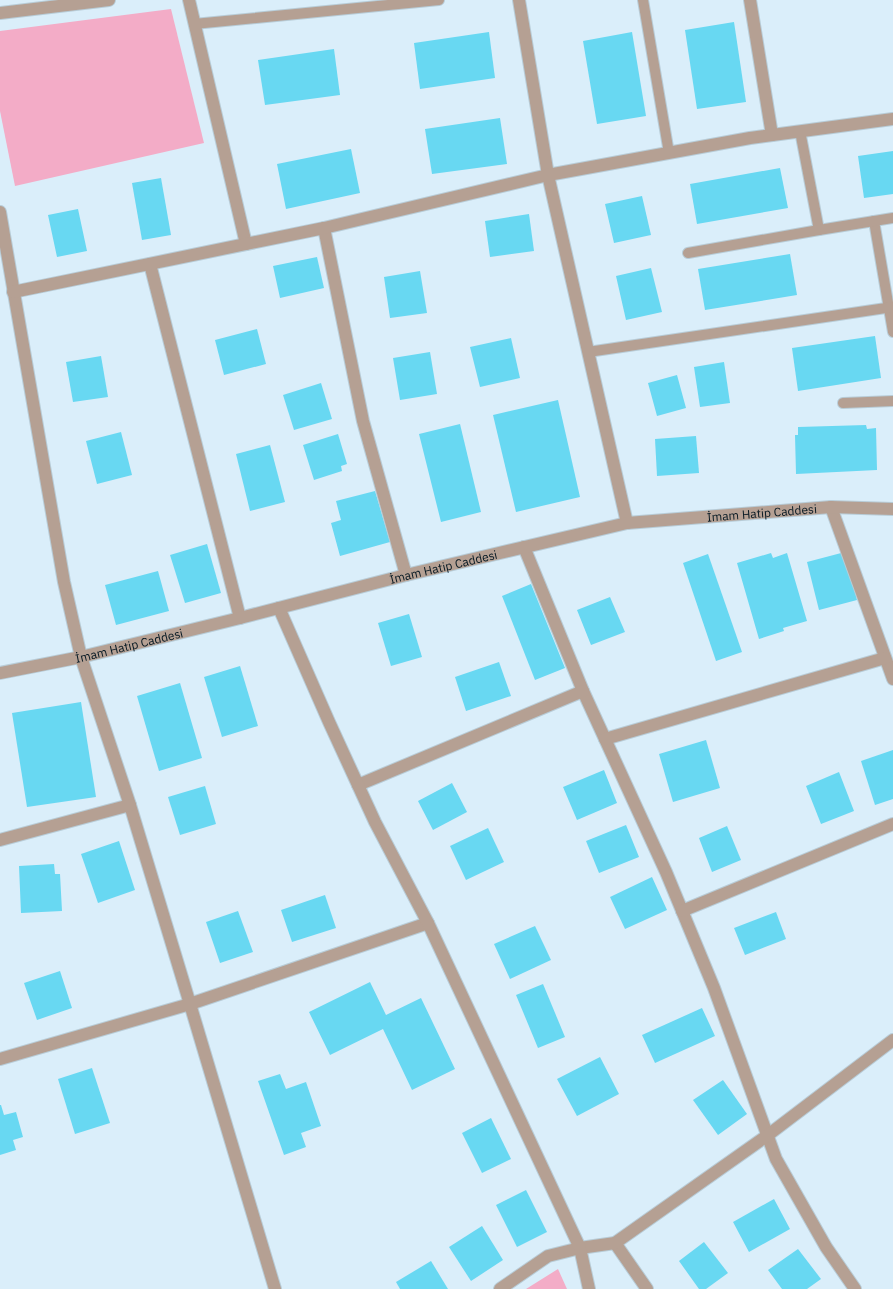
<svg xmlns="http://www.w3.org/2000/svg" width="893" height="1289" font-family="'IBM Plex Sans',sans-serif">
	<style>
		.green { fill: #f3acc7 }
		.building { fill: #68d8f2 }
		.lines { fill: none; stroke-linecap: round; stroke-linejoin: round }
		.service-casing { stroke: #b8ccd7; stroke-width: 12 }
		.minor-casing { stroke: #b8ccd7; stroke-width: 14 }
		.tertiary-casing { stroke: #b8ccd7; stroke-width: 14 }
		.service { stroke: #b5a093; stroke-width: 10 }
		.minor { stroke: #b5a093; stroke-width: 12 }
		.tertiary { stroke: #b5a093; stroke-width: 12 }
		.labels { text-anchor: middle; dominant-baseline: central; stroke-width: 4; stroke-linejoin: round; paint-order: stroke }
		.street-label { font-size: 12px; fill: #041722; stroke: #f8f8f8 }
	</style>
	<rect width="100%" height="100%" fill="#daeefa"/>
	<g class="green">
		<polygon points="171,9 204,143 15,186 0,111 0,31"/>
		<polygon points="558,1269 567,1289 526,1289"/>
	</g>
	<g class="building">
		<polygon points="734,22 746,102 697,109 685,30"/>
		<polygon points="489,32 495,78 420,89 414,43"/>
		<polygon points="632,32 646,116 597,124 583,41"/>
		<polygon points="334,49 340,95 265,105 258,60"/>
		<polygon points="500,118 507,164 432,174 425,129"/>
		<polygon points="351,149 360,193 286,209 277,164"/>
		<polygon points="893,151 893,194 864,198 858,156"/>
		<polygon points="780,168 788,208 697,224 690,184"/>
		<polygon points="161,178 171,235 142,240 132,183"/>
		<polygon points="642,196 651,235 614,243 605,204"/>
		<polygon points="78,209 87,251 57,257 48,215"/>
		<polygon points="529,214 534,251 490,257 485,221"/>
		<polygon points="790,254 797,295 705,310 698,269"/>
		<polygon points="317,257 324,288 280,298 273,266"/>
		<polygon points="651,268 662,312 626,320 616,276"/>
		<polygon points="420,271 427,313 390,318 384,277"/>
		<polygon points="257,329 266,364 224,375 215,340"/>
		<polygon points="875,336 881,378 798,391 792,348"/>
		<polygon points="511,338 520,378 480,387 470,347"/>
		<polygon points="430,352 437,394 400,400 393,358"/>
		<polygon points="101,356 108,397 73,402 66,362"/>
		<polygon points="724,362 730,403 700,407 694,367"/>
		<polygon points="677,375 686,408 657,416 648,383"/>
		<polygon points="321,383 332,419 294,430 283,395"/>
		<polygon points="558,400 580,497 516,512 493,415"/>
		<polygon points="460,424 481,512 441,522 419,434"/>
		<polygon points="866,425 867,429 876,428 877,470 796,474 795,435 798,435 798,427"/>
		<polygon points="121,432 132,475 97,484 86,441"/>
		<polygon points="338,434 347,464 341,466 342,471 314,480 303,445"/>
		<polygon points="696,436 699,473 657,476 655,439"/>
		<polygon points="270,445 285,502 250,511 236,454"/>
		<polygon points="375,491 390,542 340,556 331,523 341,520 336,501"/>
		<polygon points="207,544 221,593 185,603 170,555"/>
		<polygon points="845,552 857,600 819,610 807,562"/>
		<polygon points="771,553 773,558 787,553 807,621 783,628 784,631 759,639 737,563"/>
		<polygon points="708,554 742,652 716,661 683,563"/>
		<polygon points="158,571 169,611 116,625 105,585"/>
		<polygon points="531,584 565,668 535,680 502,596"/>
		<polygon points="610,597 625,632 591,645 577,610"/>
		<polygon points="409,614 422,657 391,666 378,623"/>
		<polygon points="499,662 511,696 466,711 455,677"/>
		<polygon points="240,666 258,726 222,737 204,677"/>
		<polygon points="180,683 202,758 159,771 137,696"/>
		<polygon points="81,702 96,797 27,807 12,713"/>
		<polygon points="706,740 720,788 673,802 659,754"/>
		<polygon points="893,750 893,799 875,805 861,761"/>
		<polygon points="604,770 617,803 577,820 563,787"/>
		<polygon points="839,772 854,811 821,824 806,786"/>
		<polygon points="452,783 467,812 433,830 418,801"/>
		<polygon points="205,786 216,824 180,835 168,797"/>
		<polygon points="626,825 639,857 599,873 586,841"/>
		<polygon points="727,826 741,860 712,872 699,838"/>
		<polygon points="488,828 504,862 466,880 450,846"/>
		<polygon points="119,841 135,890 98,903 81,854"/>
		<polygon points="54,864 55,874 60,874 62,911 21,913 19,866"/>
		<polygon points="652,877 667,910 625,929 610,897"/>
		<polygon points="325,895 336,928 292,942 281,910"/>
		<polygon points="238,911 253,952 220,963 206,922"/>
		<polygon points="776,912 786,939 745,955 734,928"/>
		<polygon points="535,926 551,960 510,979 494,944"/>
		<polygon points="60,971 72,1008 37,1020 24,983"/>
		<polygon points="370,982 386,1015 421,998 455,1069 412,1090 383,1029 330,1055 309,1012"/>
		<polygon points="543,984 565,1037 538,1048 516,995"/>
		<polygon points="702,1008 715,1036 655,1063 642,1035"/>
		<polygon points="600,1057 619,1094 577,1116 557,1079"/>
		<polygon points="92,1068 110,1123 75,1134 58,1079"/>
		<polygon points="280,1074 286,1089 306,1082 321,1126 301,1133 306,1147 284,1155 258,1081"/>
		<polygon points="723,1080 747,1114 718,1135 693,1100"/>
		<polygon points="0,1105 1,1105 4,1115 16,1112 23,1137 13,1140 16,1150 0,1155"/>
		<polygon points="491,1118 511,1159 482,1173 462,1133"/>
		<polygon points="526,1190 547,1232 517,1247 496,1205"/>
		<polygon points="774,1199 790,1229 749,1252 733,1222"/>
		<polygon points="482,1226 503,1260 471,1281 449,1247"/>
		<polygon points="704,1242 728,1273 706,1289 699,1289 679,1261"/>
		<polygon points="798,1249 821,1279 807,1289 782,1289 768,1270"/>
		<polygon points="431,1261 448,1289 400,1289 396,1282"/>
	</g>
	<g class="lines">
		<defs>
			<g id="service">
				<polyline points="643,0 669,153"/>
				<polyline points="194,24 439,0"/>
				<polyline points="800,131 819,230"/>
				<polyline points="874,221 893,332"/>
				<polyline points="688,253 819,230 893,218"/>
				<polyline points="588,352 893,307"/>
				<polyline points="843,403 893,401"/>
			</g>
			<g id="minor">
				<polyline points="189,0 246,244"/>
				<polyline points="519,0 548,175 627,523"/>
				<polyline points="750,0 772,135"/>
				<polyline points="0,13 109,0"/>
				<polyline points="0,212 64,582 81,657 130,805 190,1004 275,1289"/>
				<polyline points="324,228 363,421 406,575"/>
				<polyline points="150,264 240,618"/>
				<polyline points="13,292 324,228 548,175 750,138 893,119"/>
				<polyline points="831,507 893,679"/>
				<polyline points="524,547 583,691 666,872 714,988 776,1159 826,1247 855,1289"/>
				<polyline points="605,739 885,658"/>
				<polyline points="358,785 583,691"/>
				<polyline points="0,840 130,805"/>
				<polyline points="682,911 893,824"/>
				<polyline points="0,1059 190,1004 428,923"/>
				<polyline points="615,1243 647,1289"/>
				<polyline points="500,1289 548,1256 580,1248 615,1243 768,1135 893,1040"/>
			</g>
			<g id="tertiary">
				<polyline points="279,608 329,722 375,822 428,923 580,1248 589,1289"/>
				<path id="s1" d="M0 673 81 657 240 618 406 575 627 523 831 507 893 509"/>
			</g>
		</defs>
		<use href="#service" class="service-casing"/>
		<use href="#minor" class="minor-casing"/>
		<use href="#tertiary" class="tertiary-casing"/>
		<use href="#service" class="service"/>
		<use href="#minor" class="minor"/>
		<use href="#tertiary" class="tertiary"/>
	</g>
	<g class="labels">
		<g class="street-label">
			<text stroke="none"><textPath href="#s1" startOffset="780">İmam Hatip Caddesi</textPath></text>
			<text stroke="none"><textPath href="#s1" startOffset="456">İmam Hatip Caddesi</textPath></text>
			<text stroke="none"><textPath href="#s1" startOffset="132">İmam Hatip Caddesi</textPath></text>
		</g>
	</g>
</svg>
